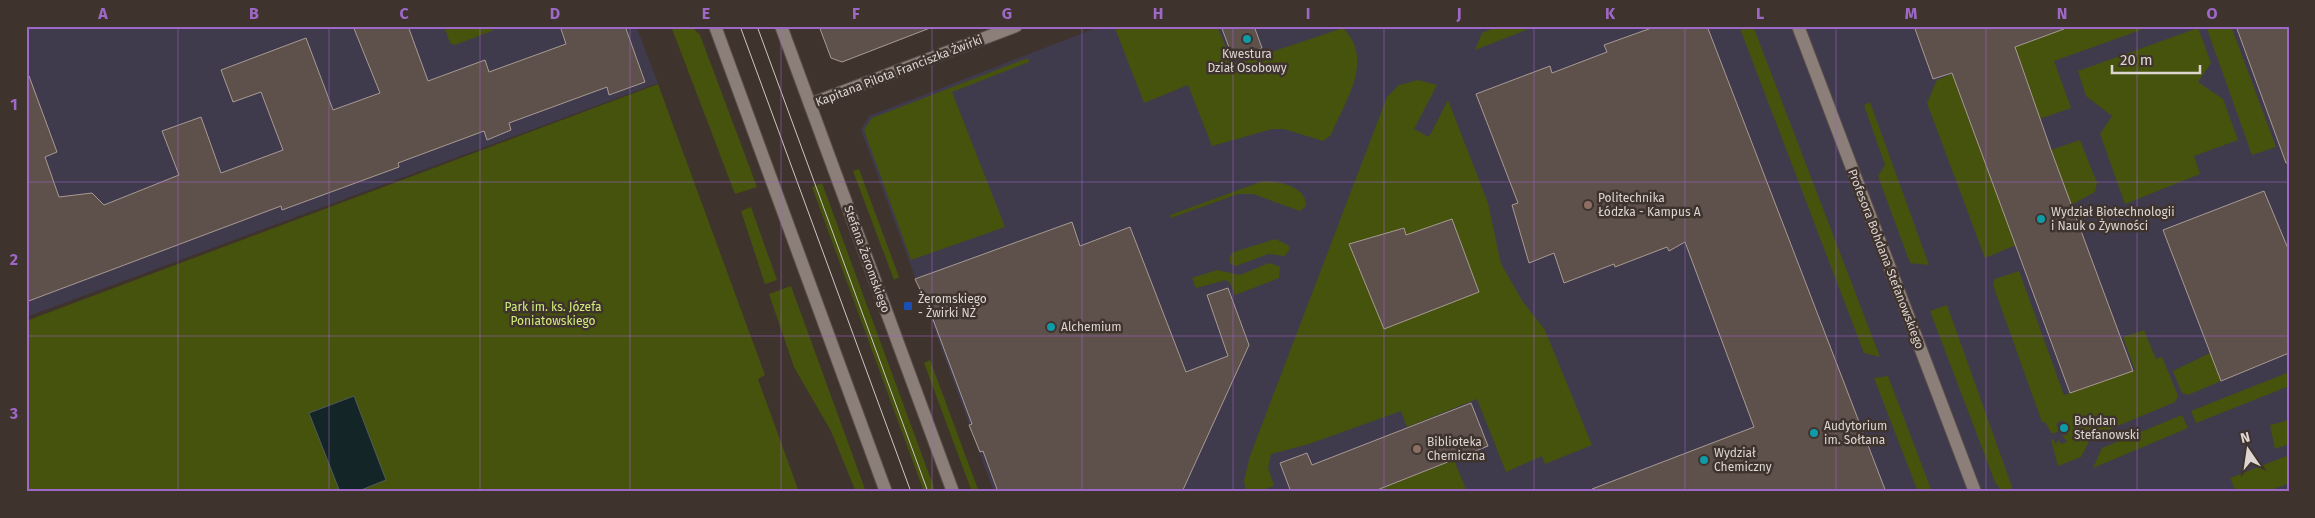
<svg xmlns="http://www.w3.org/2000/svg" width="2315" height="518" font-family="'Fira Sans',sans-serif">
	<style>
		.education { fill: #403b4c }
		.green { fill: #45530d }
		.water { fill: #142527; stroke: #515a5b }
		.building { fill: #5e514c; stroke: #a89a94 }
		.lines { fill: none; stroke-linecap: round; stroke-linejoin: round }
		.minor-casing { stroke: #5a4f4b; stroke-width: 14 }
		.tertiary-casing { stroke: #5a4f4b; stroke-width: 14 }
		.secondary-casing { stroke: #5a4f4b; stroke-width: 14 }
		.minor { stroke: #8c7e78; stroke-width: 12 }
		.tertiary { stroke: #8c7e78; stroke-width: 12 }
		.secondary { stroke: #8c7e78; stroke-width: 12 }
		.tram { stroke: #cec5c2; stroke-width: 1 }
		.grid { fill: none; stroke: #9e68c6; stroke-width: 1; stroke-opacity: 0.55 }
		.culture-dot { fill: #0f9aa8; stroke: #3f332e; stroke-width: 2 }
		.education-dot { fill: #8d6e63; stroke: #3f332e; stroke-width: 2 }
		.transit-dot { fill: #1a4fb4; stroke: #3f332e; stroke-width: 2 }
		.labels { text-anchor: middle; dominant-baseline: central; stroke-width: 5; stroke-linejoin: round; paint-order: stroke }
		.poi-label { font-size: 12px; fill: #ded6d3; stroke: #3f332e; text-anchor: start }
		.street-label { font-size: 12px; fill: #ded6d3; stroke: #3f332e }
		.park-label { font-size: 12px; fill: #d1ed7a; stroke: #3f332e }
		.neatline { fill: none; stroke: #9e68c6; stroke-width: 2 }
		.grid-label { font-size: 16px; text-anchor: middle; font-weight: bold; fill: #9e68c6 }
	</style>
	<rect width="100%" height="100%" fill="#3f332e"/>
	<g class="education">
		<polygon points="26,26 636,26 658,83 26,317"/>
		<polygon points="1101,26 2289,26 2289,492 994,492 861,130 869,116"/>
	</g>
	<g class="green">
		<polygon points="444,26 493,26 493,27 492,31 455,45 450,43"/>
		<polygon points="671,26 691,26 700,35 757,187 735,194"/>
		<path d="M1120 26H1217L1232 62 1239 63 1343 28C1375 60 1345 101 1331 135L1323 141 1284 129H1272L1212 146 1188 85 1144 103 1115 28Z"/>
		<polygon points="1499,26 1536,26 1475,50 1482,33"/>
		<polygon points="1739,26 1753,26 1880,357 1864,353"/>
		<polygon points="2071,26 2152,26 2054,61 2071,108 2039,119 2015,47"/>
		<polygon points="2206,26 2231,26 2276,147 2252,155"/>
		<polygon points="2198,28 2211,63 2198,82 2223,99 2238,140 2194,156 2200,174 2125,204 2100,134 2112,116 2086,96 2078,71"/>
		<polygon points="1028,58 1029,62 952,92 1005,227 911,260 864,130 872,118"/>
		<polygon points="1952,74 2016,245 1985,258 1927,103 1937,80"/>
		<polygon points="1418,80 1437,85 1414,129 1429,137 1448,100 1488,203 1501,264 1523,302 1545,330 1592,445 1545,464 1542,456 1506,472 1477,399 1407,427 1401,411 1309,444 1271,454 1268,468 1274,486 1256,492 1246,492 1244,480 1250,456 1387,97 1399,85"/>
		<polygon points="658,84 765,375 758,379 799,492 26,492 26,321"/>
		<polygon points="1870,102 1929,265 1910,263 1878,176 1885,165 1864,105"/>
		<polygon points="2080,140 2097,183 2095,192 2071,205 2051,150"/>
		<polygon points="859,169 899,277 894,280 853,171"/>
		<path d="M1263 181C1279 181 1307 187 1306 206L1300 211 1253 194H1238L1171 218 1170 215Z"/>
		<polygon points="822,183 933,485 935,492 924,492 812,187"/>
		<polygon points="751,207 777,280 765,284 741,211"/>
		<polygon points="1275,239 1288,245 1290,249 1285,256 1268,254 1236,266 1230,263 1230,256 1234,252"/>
		<polygon points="1269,263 1280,267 1279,278 1235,295 1230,283 1226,280 1196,288 1192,278 1217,270 1240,275"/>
		<polygon points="2019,271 2064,395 2135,370 2123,337 2144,330 2156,359 2162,357 2178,396 2175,402 2091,437 2081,457 2058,466 2051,440 2053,439 2056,445 2058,440 2061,444 2067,442 2062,435 2068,435 2065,432 2068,429 2062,420 2056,424 2059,431 2052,434 2045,422 2042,422 1993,285 1995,279"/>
		<polygon points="791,286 866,492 856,492 831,431 794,367 769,294"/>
		<polygon points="1947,305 2012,487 2012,492 2001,490 1995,482 1930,311"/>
		<polygon points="2210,353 2221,381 2188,395 2182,393 2173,371"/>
		<polygon points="930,360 979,492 972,492 924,363"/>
		<polygon points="2289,372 2289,386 2196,423 2191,411"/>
		<polygon points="1888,376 1932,492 1918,492 1874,378"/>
		<polygon points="2182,415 2188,428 2093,468 2102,448"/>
		<polygon points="2289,420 2289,444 2275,449 2270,425"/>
		<polygon points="2289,455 2289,483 2266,492 2236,492 2230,478"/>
		<polygon points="1454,460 1467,492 1372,492"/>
	</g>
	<polygon class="water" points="354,396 386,480 356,492 340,492 309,413"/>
	<g class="building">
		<polygon points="353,26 408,26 428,81 485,60 489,72 566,44 560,26 625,26 645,82 609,95 607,87 509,123 511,130 487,140 484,131 398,163 399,167 282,210 281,206 26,302 26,77 29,76 57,152 45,157 59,197 92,193 104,205 179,175 162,131 201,117 221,173 283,150 261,92 233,102 221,70 306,38 333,110 380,93"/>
		<polygon points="819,26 930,26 930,28 842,62 831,58"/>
		<polygon points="1221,26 1254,26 1262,48 1233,58"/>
		<polygon points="1657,26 1707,26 1886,492 1592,492 1592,489 1754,427 1685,242 1669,251 1667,247 1615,267 1614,264 1564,283 1554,253 1529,263 1512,205 1518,203 1476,94 1550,66 1552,73 1607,52 1604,45"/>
		<polygon points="1914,26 2064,26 2064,29 2015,47 2051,150 2133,371 2070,393 1952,73 1933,79"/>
		<polygon points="2236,26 2289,26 2289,163 2286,163"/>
		<polygon points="2264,191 2289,251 2289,353 2221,381 2163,230"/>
		<polygon points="1452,219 1479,292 1384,329 1349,244 1404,228 1406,235"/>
		<polygon points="1072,222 1080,246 1130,227 1186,372 1228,356 1207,295 1228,288 1249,345 1182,492 998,492 983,451 980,452 969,425 972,424 928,306 915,279"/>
		<polygon points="1471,403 1488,446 1372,492 1291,492 1280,463 1307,453 1312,465"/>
	</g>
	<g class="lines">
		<defs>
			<polyline id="minor" points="1798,26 1975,492"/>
			<polyline id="tertiary" points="810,104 1016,26"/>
			<g id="secondary">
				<polyline points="715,26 886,492"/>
				<polyline points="781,26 953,492"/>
			</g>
		</defs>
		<use href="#minor" class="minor-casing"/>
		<use href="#tertiary" class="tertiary-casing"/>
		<use href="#secondary" class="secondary-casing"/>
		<use href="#minor" class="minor"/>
		<use href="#tertiary" class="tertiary"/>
		<use href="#secondary" class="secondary"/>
		<g class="tram">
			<polyline points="740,26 911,492"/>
			<polyline points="757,26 928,492"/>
		</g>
	</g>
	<path class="grid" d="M178 26V492M329 26V492M480 26V492M630 26V492M781 26V492M932 26V492M1082 26V492M1233 26V492M1384 26V492M1534 26V492M1685 26V492M1836 26V492M1986 26V492M2137 26V492M26 182H2289M26 336H2289"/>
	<g class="culture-dot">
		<circle cx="1247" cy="39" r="5"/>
		<circle cx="2041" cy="219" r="5"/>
		<circle cx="1051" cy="327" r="5"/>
		<circle cx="2064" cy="428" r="5"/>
		<circle cx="1814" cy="433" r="5"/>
		<circle cx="1704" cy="460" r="5"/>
	</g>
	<g class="education-dot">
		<circle cx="1588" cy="205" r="5"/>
		<circle cx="1417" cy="449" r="5"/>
	</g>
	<rect class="transit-dot" x="903" y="301" width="10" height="10" rx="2.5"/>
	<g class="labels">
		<g class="poi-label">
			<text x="1247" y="54" text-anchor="middle">Kwestura<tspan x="1247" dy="14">Dział Osobowy</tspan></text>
			<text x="1598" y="198">Politechnika<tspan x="1598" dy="14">Łódzka - Kampus A</tspan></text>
			<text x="2051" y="212">Wydział Biotechnologii<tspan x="2051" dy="14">i Nauk o Żywności</tspan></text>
			<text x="918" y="299">Żeromskiego<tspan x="918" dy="14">- Żwirki NŻ</tspan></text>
			<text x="1061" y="327">Alchemium</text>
			<text x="2074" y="421">Bohdan<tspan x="2074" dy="14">Stefanowski</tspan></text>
			<text x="1824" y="426">Audytorium<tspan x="1824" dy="14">im. Sołtana</tspan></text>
			<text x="1427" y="442">Biblioteka<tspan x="1427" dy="14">Chemiczna</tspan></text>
			<text x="1714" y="453">Wydział<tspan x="1714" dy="14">Chemiczny</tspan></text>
		</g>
		<g class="street-label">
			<text transform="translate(899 71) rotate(-21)">Kapitana Pilota Franciszka Żwirki</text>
			<text transform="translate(867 259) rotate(70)">Stefana Żeromskiego</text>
			<text transform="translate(1886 259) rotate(69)">Profesora Bohdana Stefanowskiego</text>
		</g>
		<g class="park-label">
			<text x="553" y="307">Park im. ks. Józefa<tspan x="553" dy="14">Poniatowskiego</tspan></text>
		</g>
	</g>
	<rect width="2315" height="518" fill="none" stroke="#3f332e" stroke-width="55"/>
	<g transform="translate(2248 450) rotate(347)" stroke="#3f332e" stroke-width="4" paint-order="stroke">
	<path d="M0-4L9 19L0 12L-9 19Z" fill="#ded6d3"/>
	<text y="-8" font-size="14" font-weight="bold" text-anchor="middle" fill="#ded6d3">N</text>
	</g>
	<path d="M2112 65v8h88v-8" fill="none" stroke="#ded6d3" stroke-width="2.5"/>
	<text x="2120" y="65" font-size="15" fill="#ded6d3" stroke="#3f332e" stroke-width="4" paint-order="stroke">20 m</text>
	<rect x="28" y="28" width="2260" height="462" class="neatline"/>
	<g class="grid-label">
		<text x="103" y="19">A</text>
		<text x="254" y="19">B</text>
		<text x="404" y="19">C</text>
		<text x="555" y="19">D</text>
		<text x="706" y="19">E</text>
		<text x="856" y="19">F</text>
		<text x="1007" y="19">G</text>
		<text x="1158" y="19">H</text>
		<text x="1308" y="19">I</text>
		<text x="1459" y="19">J</text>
		<text x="1610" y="19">K</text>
		<text x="1760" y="19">L</text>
		<text x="1911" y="19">M</text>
		<text x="2062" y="19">N</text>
		<text x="2212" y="19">O</text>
		<text x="14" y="110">1</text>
		<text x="14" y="265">2</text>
		<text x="14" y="419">3</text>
	</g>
</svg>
